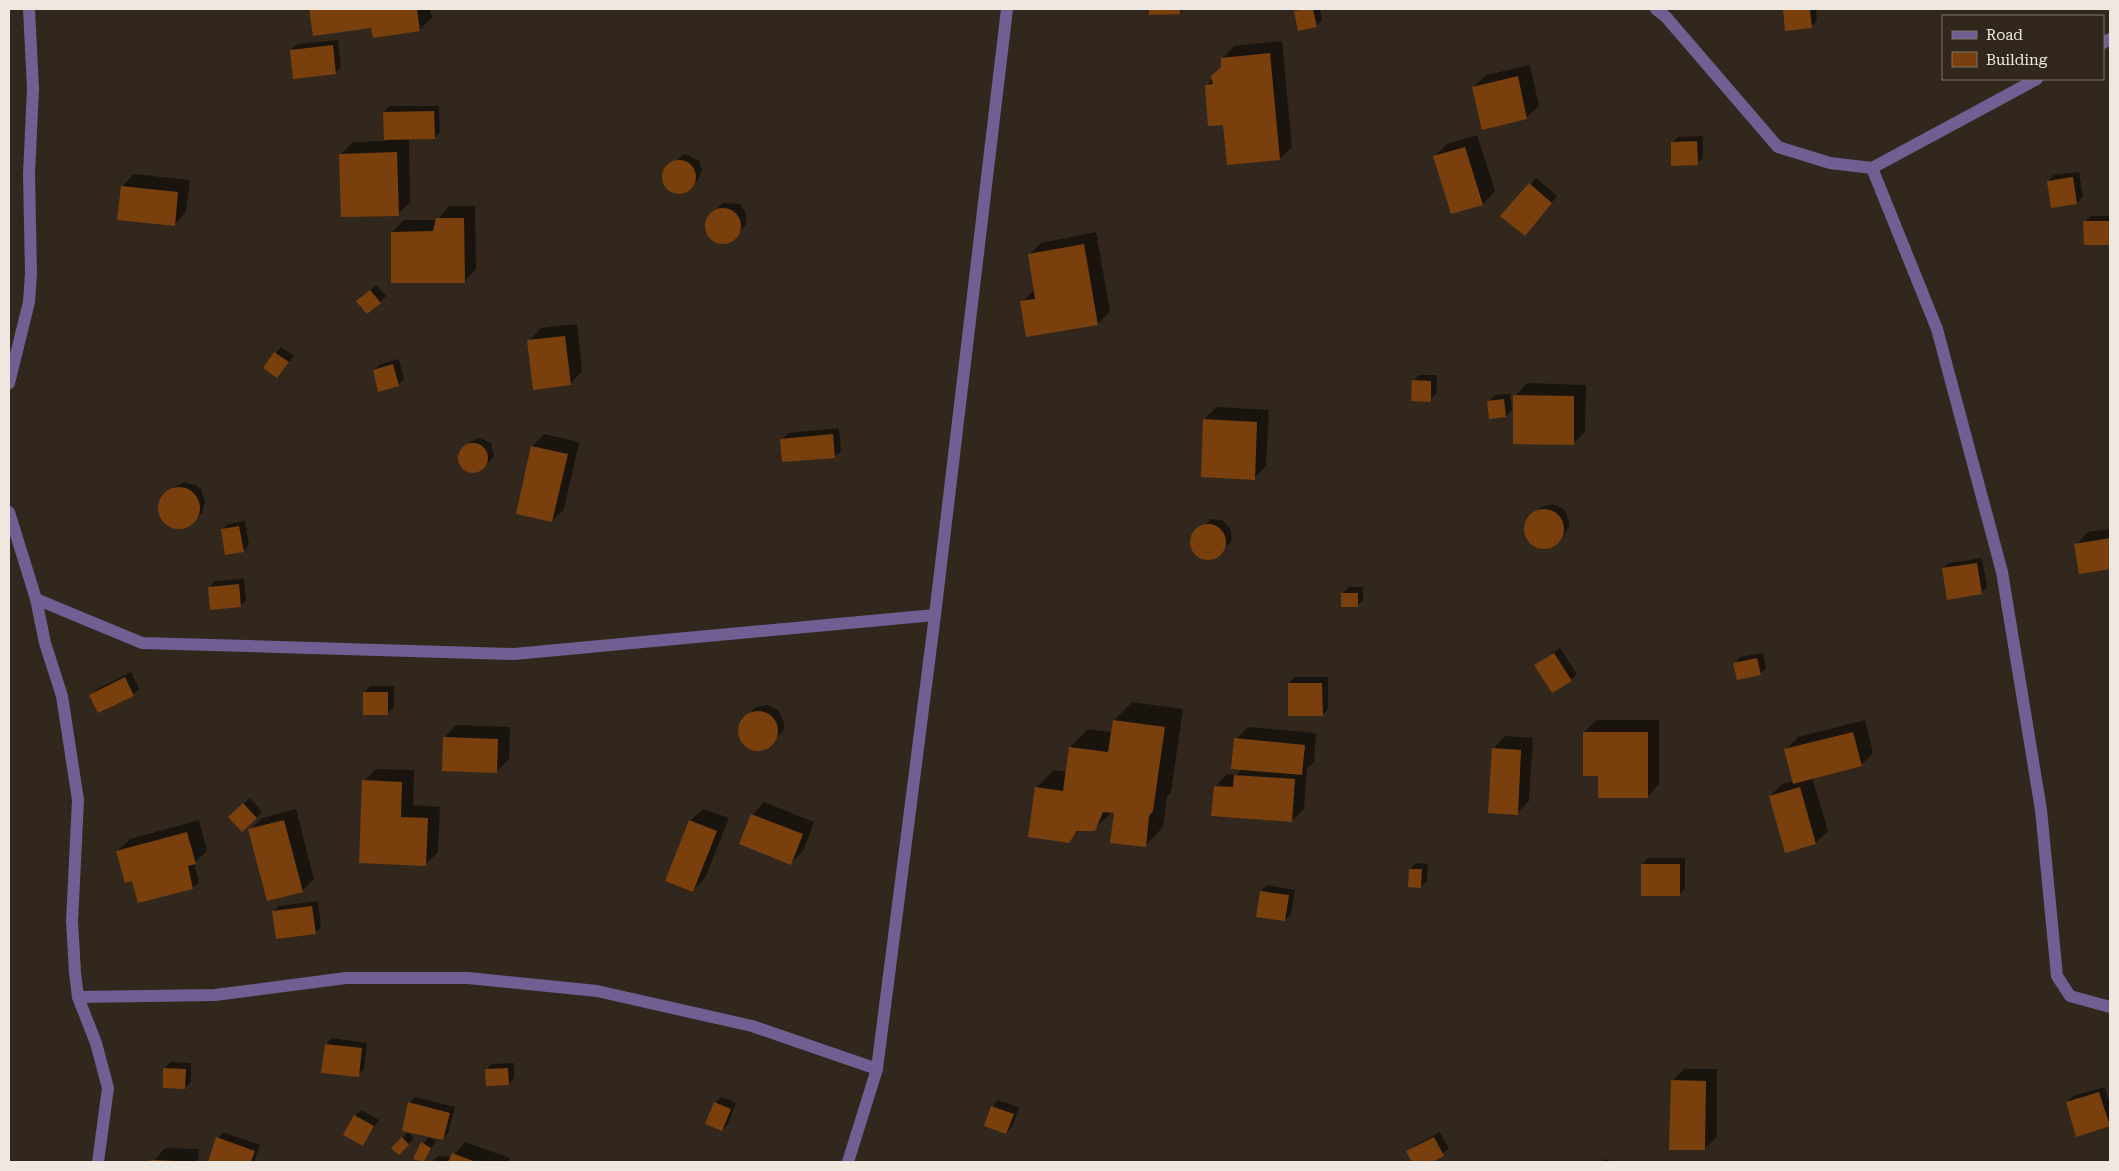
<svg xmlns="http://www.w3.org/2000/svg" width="2119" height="1171" font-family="'Roboto Serif',serif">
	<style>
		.shadow { fill: #0007 }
		.building { fill: #79400e }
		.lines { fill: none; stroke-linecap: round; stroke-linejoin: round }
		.minor { stroke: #705f93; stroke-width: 12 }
	</style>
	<rect width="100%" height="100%" fill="#32271d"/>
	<g class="shadow">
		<polygon points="311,9 430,9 432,18 419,30 372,26 314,35"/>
		<polygon points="1150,9 1184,9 1179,13 1150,14"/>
		<polygon points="1298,9 1300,11 1320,9 1322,20 1316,26 1295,11"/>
		<polygon points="1784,9 1816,9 1817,21 1811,27 1786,30"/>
		<polygon points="338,40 341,67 335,73 291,50 297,44"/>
		<polygon points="1282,41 1292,147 1279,159 1224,123 1206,86 1223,67 1222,59 1234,46"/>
		<polygon points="1530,65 1539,106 1526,118 1473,87 1486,75"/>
		<polygon points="390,106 439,106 440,132 434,138 409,139 410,202 398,214 341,154 353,142 385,141 384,112"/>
		<polygon points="1477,135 1495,191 1483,204 1452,213 1434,157 1447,144"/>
		<polygon points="1703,136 1703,158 1697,164 1672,143 1678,137"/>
		<polygon points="685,154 699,161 702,170 698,180 688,190 678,192 668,188 664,179 666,169"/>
		<polygon points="2079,172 2083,197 2077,203 2048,181 2054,175"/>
		<polygon points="134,174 190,180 186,212 174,225 122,187"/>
		<polygon points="1536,178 1557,196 1530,229 1502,216"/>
		<polygon points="723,203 740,204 746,213 746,225 733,240 716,241 708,234 706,222 708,217"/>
		<polygon points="449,206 475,206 476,269 464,282 392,232 404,220 437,220"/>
		<polygon points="2090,216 2110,216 2110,244 2085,244 2085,222"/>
		<polygon points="1096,232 1110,311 1098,324 1027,336 1022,302 1035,289 1029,255 1041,243"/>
		<polygon points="376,285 386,296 380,302 358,301"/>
		<polygon points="577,324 582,371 570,384 529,341 541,328"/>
		<polygon points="281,347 294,356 277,377 264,368"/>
		<polygon points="399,359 404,379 398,385 374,370 380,364"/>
		<polygon points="1419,375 1437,375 1436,394 1430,400 1413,381"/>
		<polygon points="1527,383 1586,385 1585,432 1573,444 1515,396"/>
		<polygon points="1510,394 1512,410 1506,416 1489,401 1495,395"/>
		<polygon points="1217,407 1269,410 1266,466 1254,478 1204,419"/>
		<polygon points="839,428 841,451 835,456 782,439 788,433"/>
		<polygon points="544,434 579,442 564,509 552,521 532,447"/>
		<polygon points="479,438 491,443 494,456 482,470 468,472 461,466 459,457 470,442"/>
		<polygon points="184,482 196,485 201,489 205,501 202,513 191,524 179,528 166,523 160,512 162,499 165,494 172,488"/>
		<polygon points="1552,504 1564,509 1569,520 1569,526 1566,532 1550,547 1537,547 1528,539 1526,522 1541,507"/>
		<polygon points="1211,519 1222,520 1230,528 1232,539 1229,544 1213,558 1203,558 1194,552 1192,536"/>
		<polygon points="245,521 249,545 243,551 222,530 228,524"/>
		<polygon points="2110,529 2110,568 2080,572 2076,545 2088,532"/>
		<polygon points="1982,558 1987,587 1981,593 1943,568 1949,563"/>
		<polygon points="244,579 246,600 240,606 210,587 215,581"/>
		<polygon points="1349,587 1363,587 1363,600 1357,605 1343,593"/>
		<polygon points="1560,648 1577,674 1571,680 1536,665"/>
		<polygon points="1763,653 1766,668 1760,674 1735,663 1741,657"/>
		<polygon points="131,672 139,689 133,695 91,695 97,689"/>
		<polygon points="1295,677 1328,677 1328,709 1323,715 1289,683"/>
		<polygon points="370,686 394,686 394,707 388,713 364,692"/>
		<polygon points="1132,702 1183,709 1171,792 1167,797 1163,827 1145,846 1115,812 1112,812 1094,829 1081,829 1069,842 1036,788 1054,770 1067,772 1070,747 1088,729 1112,732 1114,720"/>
		<polygon points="768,705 779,711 784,723 784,729 770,746 758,750 746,746 739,735 739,730 744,718 756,707"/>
		<polygon points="1597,720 1659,720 1659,784 1647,797 1599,775 1584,732"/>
		<polygon points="1865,720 1873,753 1861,765 1812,777 1828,831 1815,843 1770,796 1782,784 1794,781 1786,750 1798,737"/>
		<polygon points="456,725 510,727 509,759 497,771 444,738"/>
		<polygon points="1248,727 1316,733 1314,762 1307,768 1304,809 1291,821 1215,787 1227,774 1236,775 1242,769 1236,739"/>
		<polygon points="1505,736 1533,738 1529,801 1517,813 1493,749"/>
		<polygon points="376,769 414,770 413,805 440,807 438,852 426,864 364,781"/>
		<polygon points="250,798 262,812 256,818 229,817"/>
		<polygon points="764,802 814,822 803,851 791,863 752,815"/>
		<polygon points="296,809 314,879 302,891 250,830 262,818"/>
		<polygon points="703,809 729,818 705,878 693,891 690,821"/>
		<polygon points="199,820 207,851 194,863 199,882 193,888 139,901 133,880 117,851 130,839"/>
		<polygon points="1648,858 1685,858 1685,889 1679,895 1642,864"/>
		<polygon points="1416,863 1428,864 1427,881 1421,887 1410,869"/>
		<polygon points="1267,885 1295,890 1291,914 1285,920 1261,891"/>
		<polygon points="318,901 321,927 315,933 273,912 279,906"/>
		<polygon points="332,1038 367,1043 364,1069 358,1075 326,1044"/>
		<polygon points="170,1062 191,1063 191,1082 185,1088 164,1087 165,1068"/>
		<polygon points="514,1063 514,1078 509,1084 486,1070 492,1064"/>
		<polygon points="1684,1069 1717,1069 1717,1137 1704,1149 1672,1081"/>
		<polygon points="2105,1087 2110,1104 2109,1125 2067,1102 2073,1096"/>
		<polygon points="415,1097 455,1107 448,1133 442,1139 409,1103"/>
		<polygon points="721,1097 736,1103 728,1124 722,1130 715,1103"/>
		<polygon points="998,1100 1019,1108 1012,1127 1006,1133 985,1125 993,1106"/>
		<polygon points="361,1110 379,1120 363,1145 355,1116"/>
		<polygon points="223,1132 260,1145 254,1162 209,1162 218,1138"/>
		<polygon points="408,1132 414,1138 399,1153 393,1148"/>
		<polygon points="1440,1132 1449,1149 1429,1162 1414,1162 1408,1152 1414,1146"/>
		<polygon points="428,1137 436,1141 423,1162 414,1158"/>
		<polygon points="465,1142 510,1158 508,1162 432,1162 438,1156 452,1157"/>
		<polygon points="165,1148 199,1149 198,1162 153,1162"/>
		<polygon points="1604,1159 1613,1162 1600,1162"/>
	</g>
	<g class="building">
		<polygon points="309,9 417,9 420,31 373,38 371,28 313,36"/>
		<polygon points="1149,9 1180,9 1180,14 1149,15"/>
		<polygon points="1305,9 1313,9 1317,27 1298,31 1294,11"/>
		<polygon points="1783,9 1810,9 1812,28 1785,31"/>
		<polygon points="333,45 336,74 293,79 290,50"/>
		<polygon points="1270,53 1280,160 1227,165 1223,125 1208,126 1205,85 1213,84 1211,76 1221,67 1221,58"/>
		<polygon points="1518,76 1527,119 1482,130 1472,87"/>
		<polygon points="434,111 435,139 384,140 383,112"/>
		<polygon points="1697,141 1698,165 1671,166 1671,142"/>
		<polygon points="1465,147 1483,205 1451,214 1433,156"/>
		<polygon points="397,152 399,216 341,217 339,154"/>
		<circle cx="679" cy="177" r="17"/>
		<polygon points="2073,177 2077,204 2051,208 2047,181"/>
		<polygon points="1529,183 1552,203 1525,236 1500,216"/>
		<polygon points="121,186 178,192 175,226 117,220"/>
		<circle cx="723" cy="226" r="18"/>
		<polygon points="436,218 464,218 465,283 391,283 391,232 433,231"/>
		<polygon points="2083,221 2110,221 2110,245 2084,245"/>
		<polygon points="1084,244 1098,325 1026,337 1020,301 1035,299 1028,254"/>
		<polygon points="370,290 381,303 367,314 356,301"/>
		<polygon points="565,336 571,385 533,390 527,340"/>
		<polygon points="274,352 289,362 277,378 263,368"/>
		<polygon points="393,364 399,386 378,392 373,370"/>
		<polygon points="1412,380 1431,381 1431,402 1411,401"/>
		<polygon points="1513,395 1574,396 1574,445 1513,444"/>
		<polygon points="1504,399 1506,417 1489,419 1487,401"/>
		<polygon points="1203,419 1257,422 1255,480 1201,477"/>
		<polygon points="833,434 835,458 782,462 780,439"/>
		<circle cx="473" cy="458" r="15"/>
		<polygon points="531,446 568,454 552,522 516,514"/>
		<circle cx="179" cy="508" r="21"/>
		<circle cx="1544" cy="529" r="20"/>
		<circle cx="1208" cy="542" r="18"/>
		<polygon points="239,526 244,552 225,555 221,529"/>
		<polygon points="2110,538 2110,569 2079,574 2074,544"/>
		<polygon points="1977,563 1982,594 1947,600 1942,568"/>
		<polygon points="239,584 241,607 210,610 208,587"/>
		<rect x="1341" y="593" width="17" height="14"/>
		<polygon points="1554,653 1572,681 1552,693 1534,665"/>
		<polygon points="1757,658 1761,675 1737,680 1733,663"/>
		<polygon points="125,677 134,696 98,713 89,695"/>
		<polygon points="1288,683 1322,683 1323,716 1288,716"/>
		<rect x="363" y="692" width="25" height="23"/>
		<circle cx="758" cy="731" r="20"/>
		<polygon points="1113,720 1165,727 1153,811 1149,816 1146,847 1110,843 1114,813 1103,812 1095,831 1077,831 1069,843 1028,837 1035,787 1063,791 1069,747 1108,752"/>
		<polygon points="1583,732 1648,732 1648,798 1598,798 1598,776 1583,776"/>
		<polygon points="1853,732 1862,766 1793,784 1784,749"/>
		<polygon points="443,737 498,739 497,773 442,771"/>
		<polygon points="1234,738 1305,745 1302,775 1231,769"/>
		<polygon points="1492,748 1521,750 1518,815 1488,813"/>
		<polygon points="1234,775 1295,779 1292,822 1211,816 1214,786 1233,787"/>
		<polygon points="362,780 402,782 401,817 428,818 426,866 359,863"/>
		<polygon points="1800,787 1816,844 1785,853 1769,796"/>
		<polygon points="243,803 257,818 242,832 228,817"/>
		<polygon points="751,814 803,834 791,865 739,844"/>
		<polygon points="284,820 303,892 267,901 248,829"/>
		<polygon points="689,820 717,831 693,892 665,881"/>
		<polygon points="187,832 196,864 188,866 193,889 138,903 132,881 125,883 116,851"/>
		<rect x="1641" y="864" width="39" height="32"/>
		<polygon points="1409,869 1422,869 1421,888 1408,887"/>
		<polygon points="1260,891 1289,895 1285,921 1256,917"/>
		<polygon points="312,906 316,934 276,939 272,911"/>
		<polygon points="325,1044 362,1048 359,1077 321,1073"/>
		<polygon points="163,1068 186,1069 185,1089 163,1088"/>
		<polygon points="508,1068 509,1085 486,1086 485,1069"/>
		<polygon points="1671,1080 1706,1081 1705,1150 1669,1150"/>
		<polygon points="2099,1092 2110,1126 2076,1137 2066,1102"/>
		<polygon points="408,1102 450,1113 443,1140 402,1131"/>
		<polygon points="714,1102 731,1109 722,1131 705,1124"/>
		<polygon points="991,1106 1014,1114 1006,1134 984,1126"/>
		<polygon points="354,1115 374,1126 363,1146 343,1135"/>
		<polygon points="216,1137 255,1151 251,1162 208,1162"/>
		<polygon points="402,1137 409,1145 399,1155 391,1148"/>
		<polygon points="1434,1137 1444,1156 1432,1162 1412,1162 1406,1151"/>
		<polygon points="421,1142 431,1148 424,1162 413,1159"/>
		<polygon points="452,1153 476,1162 448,1162"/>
		<polygon points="151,1160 175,1161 175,1162 151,1162"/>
	</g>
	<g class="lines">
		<g class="minor">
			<polyline points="1656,9 1666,17 1778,147 1830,163 1872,168 1937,329 2002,572 2041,810 2057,976 2070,996 2110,1007"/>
			<polyline points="2103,43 2110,39"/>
			<polyline points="1872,168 2037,79"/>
			<polyline points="9,383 29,302 31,273 29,174 33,89 29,9"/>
			<polyline points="9,512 36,599 45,643 62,696 78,800 72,921 75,973 78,997 96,1043 108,1088 98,1162"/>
			<polyline points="36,599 142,643 514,654 935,615"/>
			<polyline points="78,997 215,995 346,978 468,978 597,991 752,1026 877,1069"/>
			<polyline points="848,1162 877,1069 935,615 1007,9"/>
		</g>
	</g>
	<rect width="2119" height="1171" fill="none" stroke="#efe8e1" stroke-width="20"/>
	<rect x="1942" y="15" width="162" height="65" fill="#32271d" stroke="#7e746b"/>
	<rect x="1952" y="31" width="25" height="8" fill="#705f93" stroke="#7e746b"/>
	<text x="1986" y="40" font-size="15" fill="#efe8e1">Road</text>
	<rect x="1952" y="52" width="25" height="15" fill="#79400e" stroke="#7e746b"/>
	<text x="1986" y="65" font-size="15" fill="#efe8e1">Building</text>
</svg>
